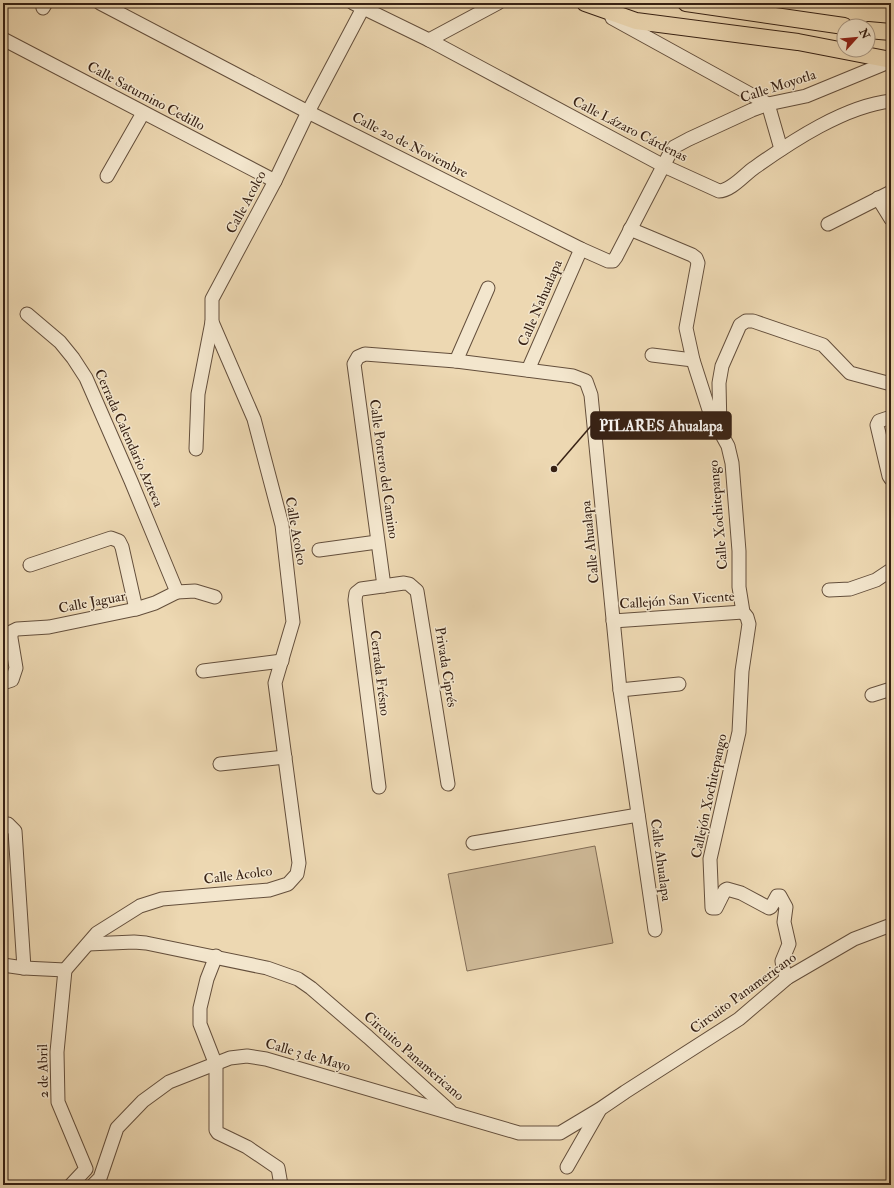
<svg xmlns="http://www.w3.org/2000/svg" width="894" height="1188" font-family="'IM FELL Double Pica',serif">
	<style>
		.green { fill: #ceb997; stroke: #826d56 }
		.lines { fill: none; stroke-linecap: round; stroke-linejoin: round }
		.minor-casing { stroke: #644f3c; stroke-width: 15 }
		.major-casing { stroke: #372114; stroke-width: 18 }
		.minor { stroke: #f3e6cd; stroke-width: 13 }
		.major { stroke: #edd8b2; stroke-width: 16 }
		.labels { text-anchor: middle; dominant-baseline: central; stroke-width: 3; stroke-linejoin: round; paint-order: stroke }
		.street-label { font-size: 14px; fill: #372114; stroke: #f3e6cd }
		.leader { fill: none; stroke: #372114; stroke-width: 1.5 }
		.callout-dot { fill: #372114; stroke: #f3e6cd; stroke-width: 1.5 }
		.callout { fill: #372114; stroke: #372114; stroke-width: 1.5 }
		.callout-label { font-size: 15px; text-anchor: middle; font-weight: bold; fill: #fff }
	</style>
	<rect width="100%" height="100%" fill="#edd8b2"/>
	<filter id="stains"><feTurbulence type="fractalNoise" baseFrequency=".005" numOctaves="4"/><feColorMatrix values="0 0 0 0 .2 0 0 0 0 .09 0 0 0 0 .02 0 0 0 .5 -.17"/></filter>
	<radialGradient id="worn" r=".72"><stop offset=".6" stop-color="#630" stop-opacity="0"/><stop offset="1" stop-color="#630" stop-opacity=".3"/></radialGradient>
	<polygon class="green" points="595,846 613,943 467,971 448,874"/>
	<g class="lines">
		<defs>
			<g id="minor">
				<polyline points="100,3 308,112 581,249 608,261 613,261 616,257 670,153 674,147 689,139 752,110 768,104 806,96 891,61"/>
				<path d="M353 3 429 40 664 166 719 191C731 191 745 174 754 168 792 141 845 106 891 101"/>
				<polyline points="43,8 46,3"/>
				<polyline points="612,18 768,104 781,149"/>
				<polyline points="3,39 275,181"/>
				<polyline points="429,40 498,3"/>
				<polyline points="107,176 143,113"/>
				<polyline points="878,198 891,219"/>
				<polyline points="828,224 891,192"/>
				<polyline points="630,229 692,255 696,258 698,263 686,328 693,360 710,413 728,446 732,463 739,551 739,587 743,612 747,617 749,624 742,671 739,732 710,859 712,908 716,908 725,890 727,889 741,893 769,908 771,907 777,896 780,896 786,907 784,922 789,944 782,961 783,968 787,978"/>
				<polyline points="27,314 60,342 73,358 86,378 131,481 177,592"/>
				<polyline points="652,355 693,360"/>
				<polyline points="456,361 488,288"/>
				<polyline points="528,370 581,249"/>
				<polyline points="891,417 879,421 877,425 889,476 891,479"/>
				<polyline points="720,429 719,383 722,366 740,325 746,321 753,321 823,345 850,373 891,384"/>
				<polyline points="196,449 198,394 212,322"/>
				<polyline points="319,550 377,542"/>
				<polyline points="30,565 111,538 119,541 122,547 136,609"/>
				<polyline points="384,586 354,364 358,357 365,354 456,361 573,376 586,381 591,395 620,690 655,930"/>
				<polyline points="829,590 850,589 876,580 891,570"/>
				<polyline points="613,621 743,612"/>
				<polyline points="203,671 282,661"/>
				<polyline points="3,683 12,680 16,668 11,638 11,632 17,629 49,627 136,609 155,603 177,592 195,591 215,597"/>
				<polyline points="620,690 679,684"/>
				<polyline points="872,695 891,689"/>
				<polyline points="220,764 285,757"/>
				<polyline points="379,787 355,600 356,593 361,589 404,583 409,584 417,591 448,784"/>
				<polyline points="3,825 8,824 15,831 24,968"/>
				<polyline points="473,843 638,815"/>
				<polyline points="88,944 134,942 146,943 267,968 298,979 311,988 368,1037 450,1111"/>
				<polyline points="216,956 207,979 200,1008 200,1024 216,1065 216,1130 218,1133 247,1147 278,1168 281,1185"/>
				<polyline points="3,965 24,968 65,970"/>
				<polyline points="65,970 97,933 140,906 162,899 269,890 288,884 297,874 299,863 275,683 293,622 282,525 254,419 212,322 212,299 275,181 308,112 363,8"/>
				<polyline points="65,970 57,1052 58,1102 86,1169 71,1185"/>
				<polyline points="567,1167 599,1111"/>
				<polyline points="93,1185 100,1178 117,1128 143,1101 169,1082 230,1058 247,1056 266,1059 519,1133 560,1133 600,1109 625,1092 739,1019 787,978 854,939 891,925"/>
			</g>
			<g id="major">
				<polyline points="585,3 636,21 798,42 891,60"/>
				<polyline points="686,3 844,26"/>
				<polyline points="868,30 891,32"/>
			</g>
		</defs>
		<use href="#minor" class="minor-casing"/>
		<use href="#major" class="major-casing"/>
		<use href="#minor" class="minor"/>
		<use href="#major" class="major"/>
	</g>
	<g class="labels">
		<g class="street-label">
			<text transform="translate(778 86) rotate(-18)">Calle Moyotla</text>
			<text transform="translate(146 96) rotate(28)">Calle Saturnino Cedillo</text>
			<text transform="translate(630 129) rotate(27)">Calle Lázaro Cárdenas</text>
			<text transform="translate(410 145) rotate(27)">Calle 20 de Noviembre</text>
			<text transform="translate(246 202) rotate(-62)">Calle Acolco</text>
			<text transform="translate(540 303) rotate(-67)">Calle Nahualapa</text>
			<text transform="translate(129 438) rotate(66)">Cerrada Calendario Azteca</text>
			<text transform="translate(384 469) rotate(82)">Calle Potrero del Camino</text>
			<text transform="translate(718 515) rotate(-95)">Calle Xochitepango</text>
			<text transform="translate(296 531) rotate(80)">Calle Acolco</text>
			<text transform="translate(590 542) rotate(-96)">Calle Ahualapa</text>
			<text transform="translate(677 600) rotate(-4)">Callejón San Vicente</text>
			<text transform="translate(92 602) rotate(-11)">Calle Jaguar</text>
			<text transform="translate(446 667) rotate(81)">Privada Ciprés</text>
			<text transform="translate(380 673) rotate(83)">Cerrada Frésno</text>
			<text transform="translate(709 796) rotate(-78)">Callejón Xochitepango</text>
			<text transform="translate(661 860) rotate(82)">Calle Ahualapa</text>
			<text transform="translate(238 875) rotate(-7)">Calle Acolco</text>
			<text transform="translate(743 993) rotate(-36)">Circuito Panamericano</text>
			<text transform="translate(308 1055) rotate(16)">Calle 3 de Mayo</text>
			<text transform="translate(414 1056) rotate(41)">Circuito Panamericano</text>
			<text transform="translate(43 1071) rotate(-91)">2 de Abril</text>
		</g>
	</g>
	<path class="leader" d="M554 469L591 426"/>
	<circle class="callout-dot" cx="554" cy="469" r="4"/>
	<rect class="callout" x="591" y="412" width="140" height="27" rx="4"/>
	<g class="callout-label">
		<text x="661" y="431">PILARES Ahualapa</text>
	</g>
	<rect width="894" height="1188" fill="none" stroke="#edd8b2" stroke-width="16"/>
	<rect x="4" y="4" width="886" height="1180" fill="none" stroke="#372114" stroke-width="2"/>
	<rect x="8" y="8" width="878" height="1172" fill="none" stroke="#372114"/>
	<g transform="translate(856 38) rotate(63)"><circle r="19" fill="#f3e6cd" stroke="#a89783"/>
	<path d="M0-3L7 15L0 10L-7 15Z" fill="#8f2418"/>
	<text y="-6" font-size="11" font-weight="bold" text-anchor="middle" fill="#372114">N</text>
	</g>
	<rect width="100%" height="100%" filter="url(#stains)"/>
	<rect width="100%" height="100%" fill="url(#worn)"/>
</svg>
